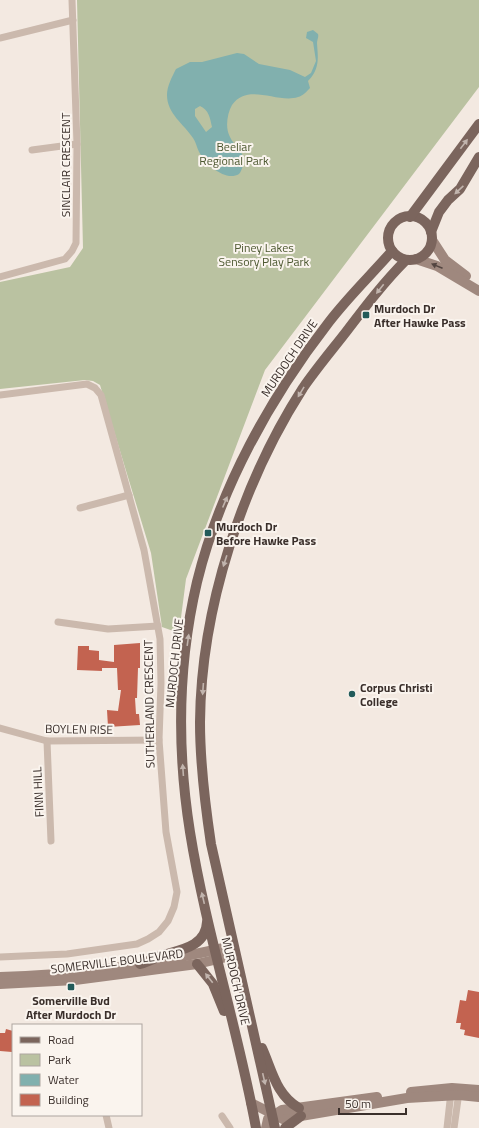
<svg xmlns="http://www.w3.org/2000/svg" width="479" height="1128" font-family="'Titillium Web',sans-serif">
	<style>
		.green { fill: #bac2a1 }
		.water { fill: #81b0ae; fill-rule: evenodd }
		.building { fill: #c36350 }
		.lines { fill: none; stroke-linecap: round; stroke-linejoin: round }
		.street { stroke: #cbb9ad; stroke-width: 7 }
		.secondary { stroke: #9f887e; stroke-width: 10 }
		.primary { stroke: #7b655d; stroke-width: 10 }
		.oneway { fill: #c1b4ad }
		.oneway2 { fill: #534540 }
		.poi-dot { fill: #225b5a; stroke: #faf4ee; stroke-width: 1.5 }
		.labels { text-anchor: middle; dominant-baseline: central; stroke-width: 4; stroke-linejoin: round; paint-order: stroke }
		.park-label { font-size: 12px; fill: #4c5830; stroke: #faf4ee }
		.street-label { font-size: 12px; fill: #3a2f2b; stroke: #faf4ee }
		.poi-label { font-size: 12px; font-weight: bold; fill: #3a2f2b; stroke: #faf4ee; text-anchor: start }
	</style>
	<rect width="100%" height="100%" fill="#f3e9e1"/>
	<polygon class="green" points="77,0 479,0 479,87 265,370 186,579 179,633 162,627 151,553 100,385 93,381 85,380 0,389 0,282 70,267 83,248"/>
	<path class="water" d="M313 30 318 34C319 37 317 40 317 43 318 58 320 69 308 81L310 88C307 91 303 96 298 97 278 104 248 82 232 105 227 114 225 128 230 137 235 148 246 151 243 166 242 168 241 172 239 174 226 182 207 165 201 155 197 150 197 144 193 138 184 124 167 114 167 95 167 86 172 77 176 69L190 62H202L237 53 244 54 259 64 290 70 305 77 311 73 316 61 313 42 306 38 307 32ZM200 106C209 110 210 118 212 127L206 132 195 116V109Z"/>
	<g class="building">
		<polygon points="140,643 140,668 138,668 137,698 135,698 136,714 139,714 140,725 108,727 107,710 118,711 121,690 118,690 117,668 102,668 102,671 77,670 78,646 89,646 89,650 99,651 99,660 114,662 114,645"/>
		<polygon points="468,990 479,992 479,1038 464,1035 465,1030 460,1029 461,1023 456,1023 460,1000 466,1001"/>
		<polygon points="6,1029 13,1031 12,1052 0,1051 0,1033 5,1033"/>
	</g>
	<g class="lines">
		<g class="street">
			<polyline points="0,38 73,20"/>
			<polyline points="32,150 77,144"/>
			<polyline points="0,277 65,259 72,251 76,243 77,144 72,0"/>
			<polyline points="0,395 87,384 95,388 101,395 144,550 160,639 161,683 159,740 166,832 177,892 174,907 168,921 159,932 148,939 137,944 67,954 0,957"/>
			<polyline points="80,508 129,495"/>
			<polyline points="58,622 108,629 158,626"/>
			<polyline points="0,728 47,741 159,740"/>
			<polyline points="47,741 51,841"/>
			<polyline points="106,1115 109,1128"/>
			<polyline points="222,1116 230,1128"/>
			<polyline points="447,1128 451,1092"/>
			<polyline points="454,1128 459,1092"/>
		</g>
		<g class="secondary">
			<polyline points="432,240 445,260 466,276"/>
			<polyline points="416,259 437,266 479,291"/>
			<path d="M0 977C78 976 157 963 233 946"/>
			<polyline points="0,984 75,980 197,964 235,955"/>
			<polyline points="411,1092 452,1088 479,1090"/>
			<polyline points="251,1103 283,1119 407,1098 459,1095 479,1097"/>
			<polyline points="266,1128 268,1119 282,1110 377,1097"/>
		</g>
		<g class="primary">
			<circle cx="410" cy="238" r="22"/>
			<polyline points="410,217 479,124"/>
			<polyline points="431,232 439,212 448,200 460,189 479,157"/>
			<path d="M140 964C147 962 153 959 160 956 180 950 206 947 207 922"/>
			<polyline points="197,964 213,984 224,1011"/>
			<path d="M262 1048C272 1070 276 1095 299 1108"/>
			<path d="M256 1128C238 1029 206 932 190 832 177 750 178 663 197 582 220 488 270 398 329 322 348 297 371 275 392 251"/>
			<path d="M275 1128 211 844C205 804 200 763 200 722 201 608 242 483 303 388 316 369 332 350 346 332 365 307 384 282 406 260"/>
			<polyline points="285,1128 301,1116"/>
		</g>
	</g>
	<defs><path id="oneway-solid" d="M-6-.8H1V-3.2L6.5 0L1 3.2V.8H-6Z"/></defs>
	<g class="oneway">
		<use href="#oneway-solid" transform="translate(464 144) rotate(-53)"/>
		<use href="#oneway-solid" transform="translate(459 190) rotate(137)"/>
		<use href="#oneway-solid" transform="translate(380 289) rotate(128)"/>
		<use href="#oneway-solid" transform="translate(301 392) rotate(121)"/>
		<use href="#oneway-solid" transform="translate(225 502) rotate(-67)"/>
		<use href="#oneway-solid" transform="translate(225 561) rotate(108)"/>
		<use href="#oneway-solid" transform="translate(188 640) rotate(-82)"/>
		<use href="#oneway-solid" transform="translate(203 689) rotate(94)"/>
		<use href="#oneway-solid" transform="translate(183 770) rotate(-94)"/>
		<use href="#oneway-solid" transform="translate(203 898) rotate(-103)"/>
		<use href="#oneway-solid" transform="translate(209 978) rotate(-128)"/>
		<use href="#oneway-solid" transform="translate(264 1079) rotate(77)"/>
	</g>
	<use class="oneway2" href="#oneway-solid" transform="translate(437 266) rotate(-158)"/>
	<g class="poi-dot">
		<rect x="362" y="311" width="8" height="8" rx="2"/>
		<rect x="204" y="529" width="8" height="8" rx="2"/>
		<circle cx="352" cy="694" r="4"/>
		<rect x="67" y="983" width="8" height="8" rx="2"/>
	</g>
	<g class="labels">
		<g class="park-label">
			<text x="234" y="146">Beeliar<tspan x="234" dy="14">Regional Park</tspan></text>
			<text x="264" y="247">Piney Lakes<tspan x="264" dy="14">Sensory Play Park</tspan></text>
		</g>
		<g class="street-label">
			<text transform="translate(65 165) rotate(-90)">SINCLAIR CRESCENT</text>
			<text transform="translate(289 358) rotate(-56)">MURDOCH DRIVE</text>
			<text transform="translate(174 663) rotate(-84)">MURDOCH DRIVE</text>
			<text transform="translate(149 704) rotate(-91)">SUTHERLAND CRESCENT</text>
			<text transform="translate(79 729) rotate(1)">BOYLEN RISE</text>
			<text transform="translate(38 792) rotate(-93)">FINN HILL</text>
			<text transform="translate(117 961) rotate(-7)">SOMERVILLE BOULEVARD</text>
			<text transform="translate(236 981) rotate(77)">MURDOCH DRIVE</text>
		</g>
		<g class="poi-label">
			<text x="374" y="308">Murdoch Dr<tspan x="374" dy="14">After Hawke Pass</tspan></text>
			<text x="216" y="526">Murdoch Dr<tspan x="216" dy="14">Before Hawke Pass</tspan></text>
			<text x="360" y="687">Corpus Christi<tspan x="360" dy="14">College</tspan></text>
			<text x="71" y="1000" text-anchor="middle">Somerville Bvd<tspan x="71" dy="14">After Murdoch Dr</tspan></text>
		</g>
	</g>
	<rect x="12" y="1024" width="130" height="92" fill="#faf4ee" stroke="#ada5a0"/>
	<rect x="20" y="1037" width="20" height="6" fill="#7b655d" stroke="#ada5a0"/>
	<text x="48" y="1044" font-size="12" fill="#3a2f2b">Road</text>
	<rect x="20" y="1054" width="20" height="12" fill="#bac2a1" stroke="#ada5a0"/>
	<text x="48" y="1064" font-size="12" fill="#3a2f2b">Park</text>
	<rect x="20" y="1074" width="20" height="12" fill="#81b0ae" stroke="#ada5a0"/>
	<text x="48" y="1084" font-size="12" fill="#3a2f2b">Water</text>
	<rect x="20" y="1094" width="20" height="12" fill="#c36350" stroke="#ada5a0"/>
	<text x="48" y="1104" font-size="12" fill="#3a2f2b">Building</text>
	<path d="M339 1108v6h67v-6" fill="none" stroke="#3a2f2b" stroke-width="2"/>
	<text x="345" y="1108" font-size="12" fill="#3a2f2b" stroke="#faf4ee" stroke-width="3" paint-order="stroke">50 m</text>
</svg>
